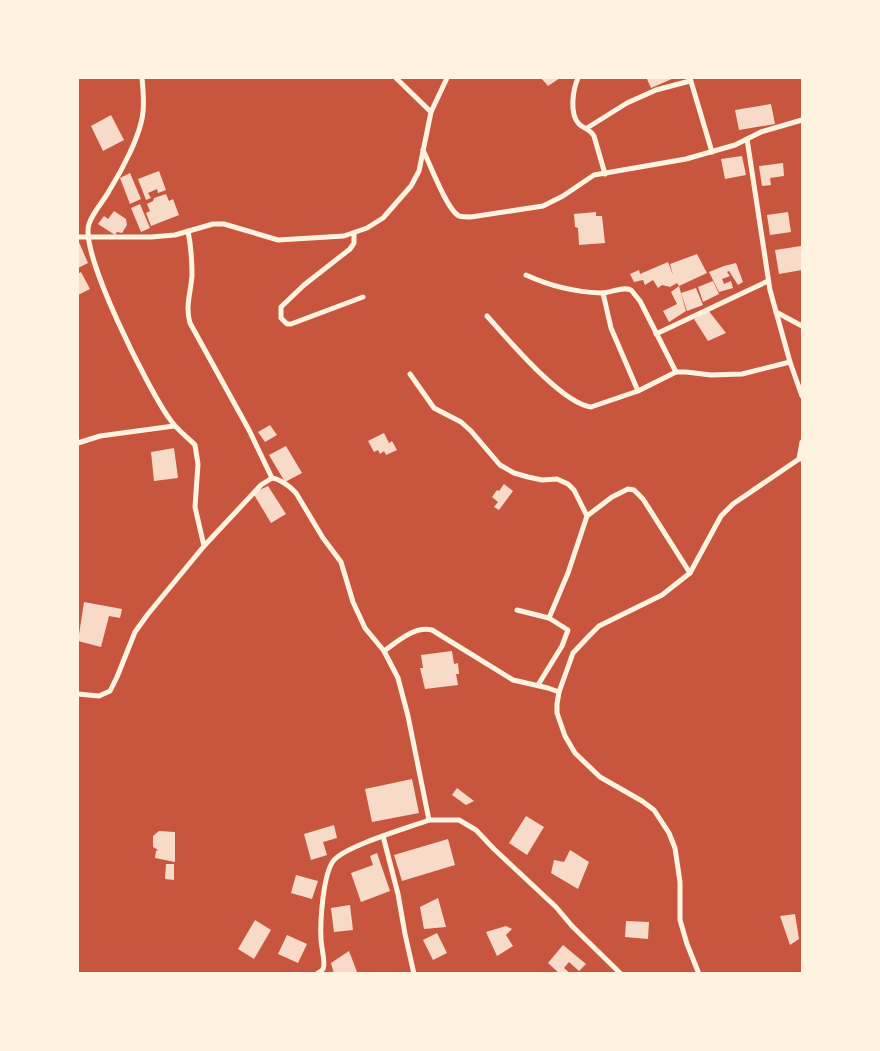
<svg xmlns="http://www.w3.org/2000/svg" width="880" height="1051" font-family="'Alegreya Sans',sans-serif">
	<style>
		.building { fill: #f7dbc8 }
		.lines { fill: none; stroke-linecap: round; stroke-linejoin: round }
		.minor { stroke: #fff3e0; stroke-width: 5 }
	</style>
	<rect width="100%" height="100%" fill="#c8553d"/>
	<g class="building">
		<polygon points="541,78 560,78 548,86"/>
		<polygon points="650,78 674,78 651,88 647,79"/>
		<polygon points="771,104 775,124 739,130 735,110"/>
		<polygon points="111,115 124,140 103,151 91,126"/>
		<polygon points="742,156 746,175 725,179 721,159"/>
		<polygon points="783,163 784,176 770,178 771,185 762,186 759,166"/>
		<polygon points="159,171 166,190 158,193 157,189 148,193 151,198 146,200 138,179"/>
		<polygon points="130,173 141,199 130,204 120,178"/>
		<polygon points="166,194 169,201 173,199 179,215 151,226 146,213 150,211 147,204 153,201 154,198"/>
		<polygon points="140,204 150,228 141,232 131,208"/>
		<polygon points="114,211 126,219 127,225 122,233 117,232 115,235 98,224 104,216 108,219"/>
		<polygon points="596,212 596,216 602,216 605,243 579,245 578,228 575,227 574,214"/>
		<polygon points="788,212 791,232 770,235 767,215"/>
		<polygon points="78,240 88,263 78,268"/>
		<polygon points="801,246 802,270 779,274 775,250"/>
		<polygon points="697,254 707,273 679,286 677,283 670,287 662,285 658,288 653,280 645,285 643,280 634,282 630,274 639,270 640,274 668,262 673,275 670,264"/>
		<polygon points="736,263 743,282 738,285 729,271 727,272 730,276 722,279 724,284 731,281 733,288 719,292 709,272 724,266"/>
		<polygon points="81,272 90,289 78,295 78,274"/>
		<polygon points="713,281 719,294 703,302 698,287"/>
		<polygon points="679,286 686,311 669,322 663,311 677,304 671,292"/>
		<polygon points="696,288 703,305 687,311 681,293"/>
		<polygon points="708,310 726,333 708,341 694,319"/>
		<polygon points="270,425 277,435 265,442 258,432"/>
		<polygon points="384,433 389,443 392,441 397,450 386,455 384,451 380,454 378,450 374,452 368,441"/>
		<polygon points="286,446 302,473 285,482 269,455"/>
		<polygon points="174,448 178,478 154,481 151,452"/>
		<polygon points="504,484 513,491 499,510 494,507 498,502 492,497 497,490 499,491"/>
		<polygon points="268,486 286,514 271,523 253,493"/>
		<polygon points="84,602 122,609 120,618 109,616 101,647 78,641"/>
		<polygon points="452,651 454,664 458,663 459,674 456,674 458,685 425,689 420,668 423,668 421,655"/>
		<polygon points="412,779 419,813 372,822 365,789"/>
		<polygon points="457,788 474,801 466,805 452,795"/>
		<polygon points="526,816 544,827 527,855 509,843"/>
		<polygon points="334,825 337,838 323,842 327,855 311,860 304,834"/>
		<polygon points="159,831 175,832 175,862 155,858 156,851 158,850 153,847 153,836"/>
		<polygon points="448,839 455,865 402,881 394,855"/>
		<polygon points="570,850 589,862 578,889 551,873 554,860 564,862"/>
		<polygon points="377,853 390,891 361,902 351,873 373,865 370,856"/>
		<polygon points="166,864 174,864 174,880 165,879"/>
		<polygon points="296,875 318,881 312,899 291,893"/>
		<polygon points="438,898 446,927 424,929 420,907"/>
		<polygon points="350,905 353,930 334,932 331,908"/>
		<polygon points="795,914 799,939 790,945 780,916"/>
		<polygon points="255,920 271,930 254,959 238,949"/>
		<polygon points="626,921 649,922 648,939 625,937"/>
		<polygon points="506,926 512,929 506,935 513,946 497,956 486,932"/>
		<polygon points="437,933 447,953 433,960 423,940"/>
		<polygon points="287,935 307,944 298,963 278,954"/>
		<polygon points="563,945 586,964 579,971 569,962 564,968 571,974 560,974 548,963"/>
		<polygon points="349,951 357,972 354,974 334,974 331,963"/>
	</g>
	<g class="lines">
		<g class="minor">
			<path d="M142 78C143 88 144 101 143 112 141 135 121 172 109 191 103 202 93 212 89 224 79 253 149 390 169 418 176 429 186 436 195 445L198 464 195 507 204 546"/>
			<polyline points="396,78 431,112"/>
			<path d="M578 78C573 89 569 114 579 124 584 129 590 129 594 136L605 174"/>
			<polyline points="690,78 712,152"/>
			<polyline points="587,128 627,103 656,90 690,81"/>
			<polyline points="747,139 770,290 790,362 802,396"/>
			<path d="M423 150C430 164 447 210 459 216 463 217 467 217 471 217L543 206 563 196 594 175 686 159 735 145 761 132 802 120"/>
			<path d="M188 231C191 246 192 260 192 275 191 292 185 306 190 323L249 430 272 478"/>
			<polyline points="354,234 354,243 350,249 304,285 281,307 281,318 287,324 291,324 363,297"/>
			<polyline points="78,237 151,237 175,235 213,224 224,224 278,240 344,236 367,228 383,218 411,186 419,171 431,112 447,78"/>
			<path d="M526 275C550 286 574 292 601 293 611 293 622 286 631 290L640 301 676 372"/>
			<polyline points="603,293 611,328 638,391"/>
			<polyline points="776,312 802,326"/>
			<path d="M487 316C508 339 561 403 591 407L638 391 676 372H686L711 375 742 374 790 362"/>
			<polyline points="656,334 768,281"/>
			<polyline points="410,374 434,408 461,422 471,431 500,465 514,473 528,477 542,480 557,479 568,484 574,490 587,516"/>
			<polyline points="78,443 100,436 174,426"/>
			<polyline points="799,459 802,442"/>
			<polyline points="517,610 549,618 568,630 562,646 538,685"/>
			<polyline points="549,618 568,573 587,516 612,497 628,489 634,490 643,499 690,573"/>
			<path d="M384 651C398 641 414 626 432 630L513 680 548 688 559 692"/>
			<path d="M78 694 99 696 110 691 117 677 135 632 148 614 204 546 261 485 272 478C280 479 291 487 296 493L323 538 341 562 353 602 365 628 384 651 398 678 408 716 429 820H459L476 830 494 849 556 907 572 926 621 974"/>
			<polyline points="383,836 398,894 405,934 414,974"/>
			<path d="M317 974C319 972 322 971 323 969 326 964 321 946 321 939 320 922 323 873 334 860 348 845 408 828 429 820"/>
			<polyline points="699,974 687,944 680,920 680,882 675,848 669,833 654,810 642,801 600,777 575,753 565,736 557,713 557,704 559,692 573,653 589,636 599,626 662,595 690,573 721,516 733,504 799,459 802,459"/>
		</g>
	</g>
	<rect width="880" height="1051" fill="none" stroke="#fff3e0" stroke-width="158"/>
</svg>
